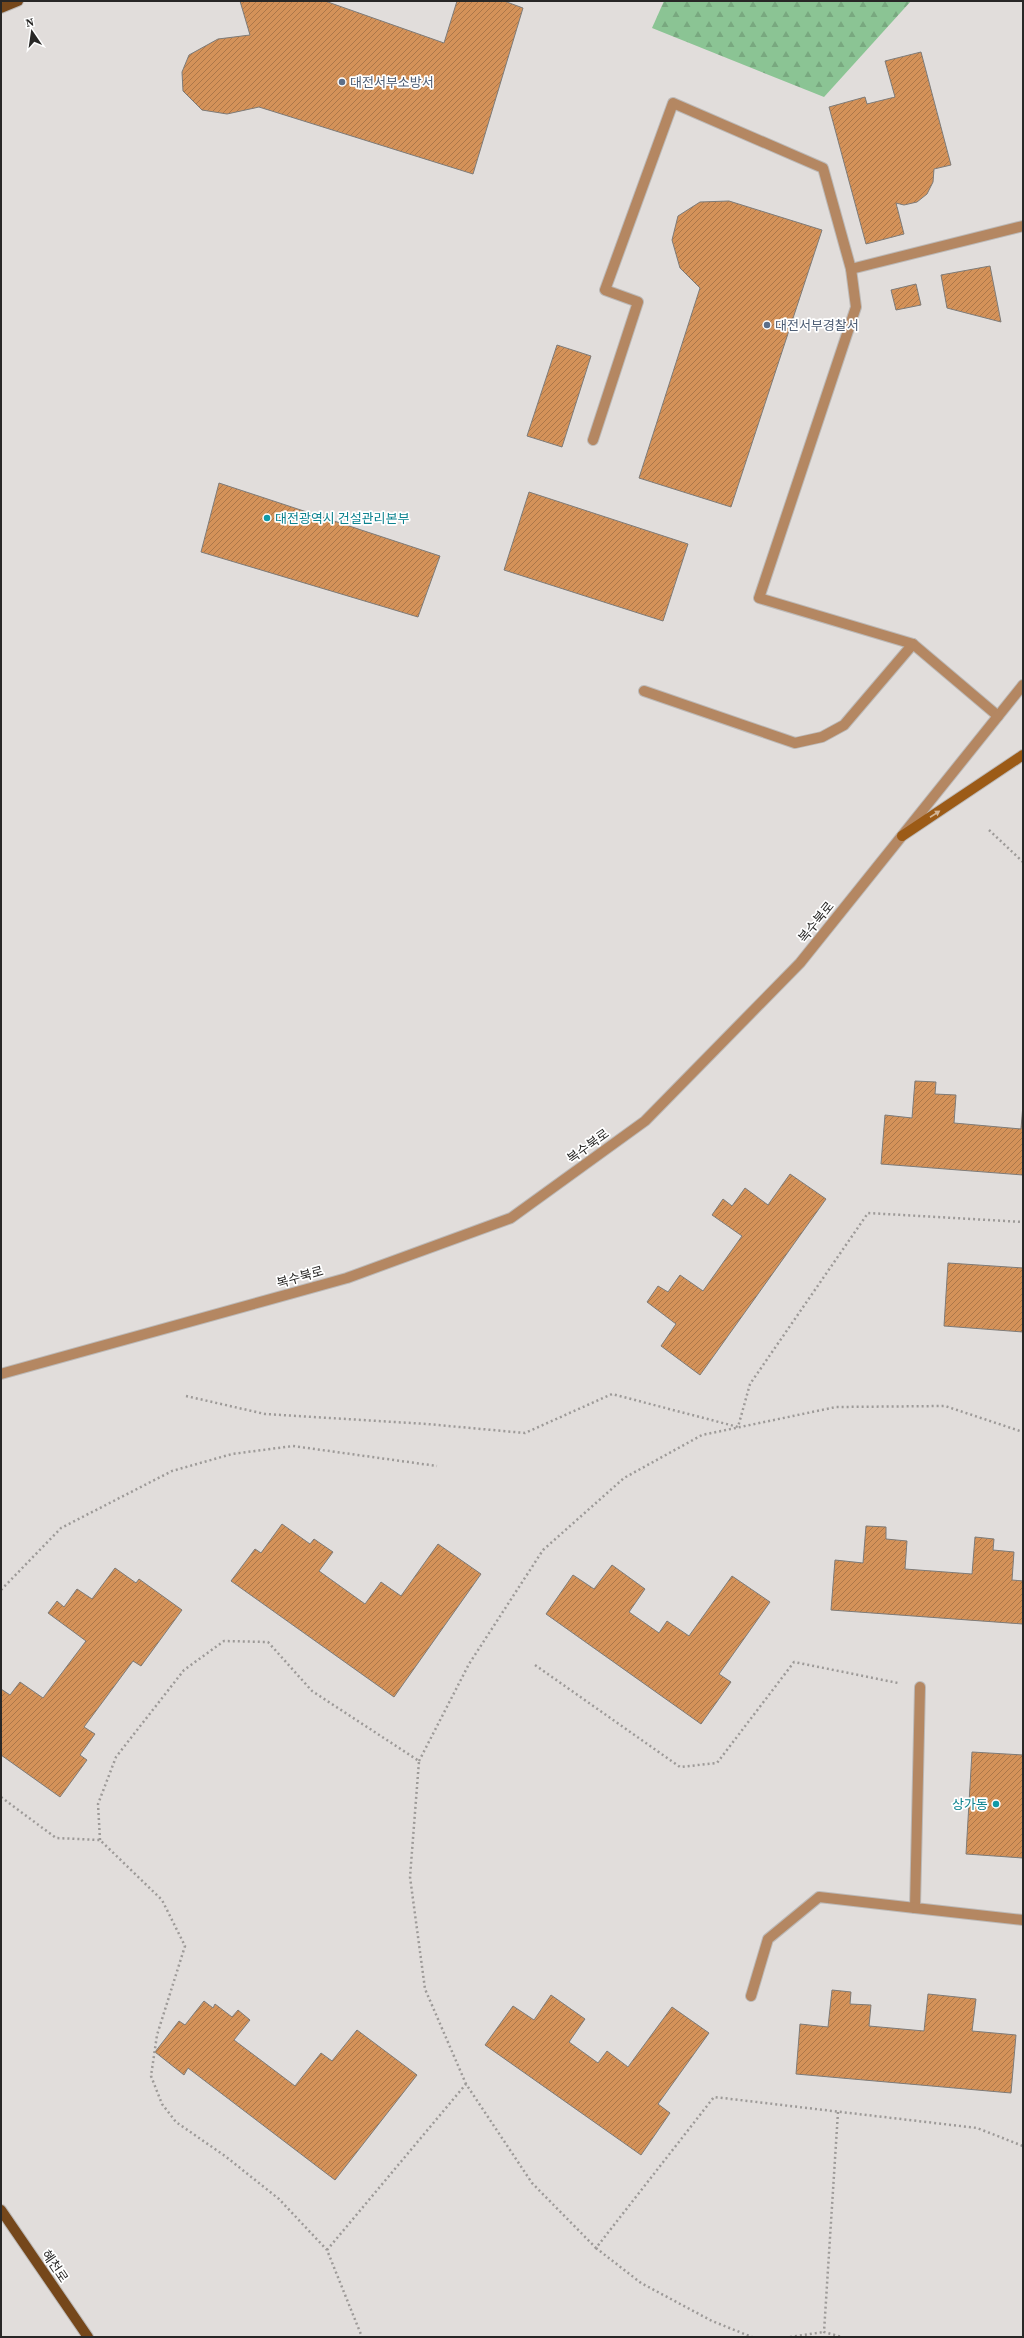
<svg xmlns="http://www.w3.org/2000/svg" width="1024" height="2338" font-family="'Source Serif 4','Noto Sans KR',serif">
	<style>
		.forest { fill: url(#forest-firs) }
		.building { fill: url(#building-hatch); stroke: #7e7b78 }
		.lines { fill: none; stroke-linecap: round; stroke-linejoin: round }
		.service-casing { stroke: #bcb9b7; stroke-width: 12 }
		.minor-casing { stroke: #bcb9b7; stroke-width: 12 }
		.secondary-casing { stroke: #bcb9b7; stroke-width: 12 }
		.primary-casing { stroke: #bcb9b7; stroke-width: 12 }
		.path { stroke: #9d9a98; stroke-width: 2.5; stroke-dasharray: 2 3; stroke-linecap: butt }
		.service { stroke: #b48762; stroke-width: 10 }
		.minor { stroke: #b48762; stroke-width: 10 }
		.secondary { stroke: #9c5b17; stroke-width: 10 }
		.primary { stroke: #75471b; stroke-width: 10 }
		.oneway { fill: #d2b597 }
		.service-dot { fill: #5c6f8a; stroke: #fff; stroke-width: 1.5 }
		.culture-dot { fill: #0f9aa8; stroke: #fff; stroke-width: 1.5 }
		.labels { text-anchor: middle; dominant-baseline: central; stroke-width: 3.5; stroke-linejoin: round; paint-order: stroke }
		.service-label { font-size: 13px; fill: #4e5e75; stroke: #fff; text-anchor: start }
		.culture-label { font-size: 13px; fill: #0d838f; stroke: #fff; text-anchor: start }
		.street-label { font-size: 13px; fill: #282726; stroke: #fff }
	</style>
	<defs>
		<pattern id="forest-firs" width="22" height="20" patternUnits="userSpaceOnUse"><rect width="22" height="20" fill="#8bc494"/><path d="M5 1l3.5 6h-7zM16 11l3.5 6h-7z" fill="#78a87f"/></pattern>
		<pattern id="building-hatch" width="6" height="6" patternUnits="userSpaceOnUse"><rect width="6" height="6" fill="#d49259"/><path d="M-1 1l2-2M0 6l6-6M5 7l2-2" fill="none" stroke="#ac7749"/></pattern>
	</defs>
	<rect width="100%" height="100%" fill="#e1dddb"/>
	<polygon class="forest" points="664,1 911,1 824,97 652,28"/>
	<g class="building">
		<polygon points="240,1 325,1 444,43 457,1 504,1 523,8 473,174 259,107 227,114 202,110 183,91 182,72 189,55 218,39 250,35"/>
		<polygon points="921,52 951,165 934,169 933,182 927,194 917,202 904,205 896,203 904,234 866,244 829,107 865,97 867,104 895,97 885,61"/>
		<polygon points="729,201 822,230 731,507 639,478 700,288 680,268 672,240 678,216 700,202"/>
		<polygon points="990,266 1001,322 947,308 941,275"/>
		<polygon points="916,284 921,305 896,310 891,290"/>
		<polygon points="557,345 591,356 562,447 527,436"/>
		<polygon points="219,483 440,556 418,617 201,552"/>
		<polygon points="529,492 688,544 663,621 504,570"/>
		<polygon points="915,1081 936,1082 935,1094 956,1095 954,1123 1021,1129 1023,1104 1023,1175 881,1164 885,1115 912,1118"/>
		<polygon points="790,1174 826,1199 700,1375 661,1346 676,1324 647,1302 658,1286 668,1292 680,1275 703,1291 742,1236 712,1215 723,1199 732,1206 745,1188 768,1205"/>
		<polygon points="948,1263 1023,1268 1023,1332 944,1326"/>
		<polygon points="282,1524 310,1544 314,1539 333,1552 319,1571 365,1604 381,1582 401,1596 438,1544 481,1574 394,1697 231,1581 255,1549 261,1553"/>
		<polygon points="866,1526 886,1527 886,1539 907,1541 905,1569 972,1574 975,1537 994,1539 993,1550 1014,1552 1012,1580 1023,1581 1023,1624 831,1610 835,1560 863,1563"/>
		<polygon points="612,1565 645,1589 629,1612 659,1633 667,1621 689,1636 732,1576 770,1602 719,1674 731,1682 701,1724 546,1614 573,1575 594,1589"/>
		<polygon points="115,1568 136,1583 139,1579 182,1610 141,1666 133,1661 84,1727 95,1734 80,1755 87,1760 60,1797 1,1755 1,1689 10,1695 20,1682 43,1698 86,1641 48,1613 57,1601 64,1607 77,1589 92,1599"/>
		<polygon points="972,1752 1023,1755 1023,1858 966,1854"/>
		<polygon points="832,1990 851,1992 850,2004 871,2005 869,2026 924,2031 928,1994 976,1999 972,2031 1016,2035 1011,2093 796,2074 800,2024 828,2027"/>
		<polygon points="551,1995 585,2019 569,2042 598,2063 607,2051 628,2067 672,2007 709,2033 658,2104 670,2113 641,2155 485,2045 513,2006 534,2020"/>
		<polygon points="204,2001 213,2008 215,2004 232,2017 238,2010 250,2020 234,2040 295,2086 321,2053 332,2061 357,2030 417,2075 335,2180 188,2068 184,2075 155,2052 179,2021 185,2025"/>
	</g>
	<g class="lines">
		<defs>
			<g id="service">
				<polyline points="593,440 638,302 605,290 673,103 823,168 851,269"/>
				<polyline points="644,691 795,743 822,737 844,725 913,644"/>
				<polyline points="998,716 913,644 759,598 856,307 851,269 1023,226"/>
				<polyline points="920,1687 915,1908 1023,1920"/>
				<polyline points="751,1996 768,1939 819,1897 915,1908"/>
			</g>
			<polyline id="minor" points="1,1374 347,1278 511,1218 645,1121 800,963 1023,685"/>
			<polyline id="secondary" points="902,836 1023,755"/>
			<g id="primary">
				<polyline points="1,8 18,1"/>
				<polyline points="1,2210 88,2337"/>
			</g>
		</defs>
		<use href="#service" class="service-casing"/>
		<use href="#minor" class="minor-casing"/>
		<use href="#secondary" class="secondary-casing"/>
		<use href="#primary" class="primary-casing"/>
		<g class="path">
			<polyline points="989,830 1023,862"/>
			<polyline points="186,1396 265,1414 427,1424 525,1433 612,1394 738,1427 750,1384 868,1213 1023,1222"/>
			<polyline points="1,1590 61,1528 172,1471 232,1454 293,1446 437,1466"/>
			<polyline points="535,1665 680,1767 717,1763 794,1662 898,1683"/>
			<polyline points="419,1761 469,1664 543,1550 624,1478 702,1435 836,1407 945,1406 1023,1432"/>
			<polyline points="1,1797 56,1838 100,1840 162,1900 185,1946 157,2035 151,2076 162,2104 176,2122 225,2156 279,2199 327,2250 362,2337"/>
			<polyline points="100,1840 98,1804 116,1757 184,1670 224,1641 268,1642 312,1691 419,1761 410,1877 425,1989 466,2084"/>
			<polyline points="838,2112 824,2332 842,2337"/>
			<polyline points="596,2248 641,2283 712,2321 752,2337"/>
			<polyline points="327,2250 466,2084 532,2183 596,2248 714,2097 977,2128 1023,2146"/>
			<polyline points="790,2337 824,2332"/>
		</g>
		<use href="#service" class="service"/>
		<use href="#minor" class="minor"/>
		<use href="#secondary" class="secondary"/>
		<use href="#primary" class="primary"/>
	</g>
	<defs><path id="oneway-solid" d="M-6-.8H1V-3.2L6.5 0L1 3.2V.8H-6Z"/></defs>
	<use class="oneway" href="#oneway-solid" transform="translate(935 814) rotate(-33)"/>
	<g class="service-dot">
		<circle cx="342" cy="82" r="4"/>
		<circle cx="767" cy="325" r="4"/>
	</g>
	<g class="culture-dot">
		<circle cx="267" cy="518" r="4"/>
		<circle cx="996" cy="1804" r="4"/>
	</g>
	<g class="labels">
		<g class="service-label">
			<text x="350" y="82">대전서부소방서</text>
			<text x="775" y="325">대전서부경찰서</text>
		</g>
		<g class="culture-label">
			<text x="275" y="518">대전광역시 건설관리본부</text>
			<text x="988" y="1804" text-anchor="end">상가동</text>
		</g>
		<g class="street-label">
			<text transform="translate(816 922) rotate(-51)">복수북로</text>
			<text transform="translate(588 1146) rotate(-36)">복수북로</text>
			<text transform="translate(300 1277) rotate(-16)">복수북로</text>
			<text transform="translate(55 2266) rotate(56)">혜천로</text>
		</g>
	</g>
	<rect width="1024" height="2338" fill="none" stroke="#282726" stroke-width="4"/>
	<g transform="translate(32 32) rotate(347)" stroke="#ffffff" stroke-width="3" paint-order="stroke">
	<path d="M0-3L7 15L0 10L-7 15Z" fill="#282726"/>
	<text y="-6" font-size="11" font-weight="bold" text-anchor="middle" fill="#282726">N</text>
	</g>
</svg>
